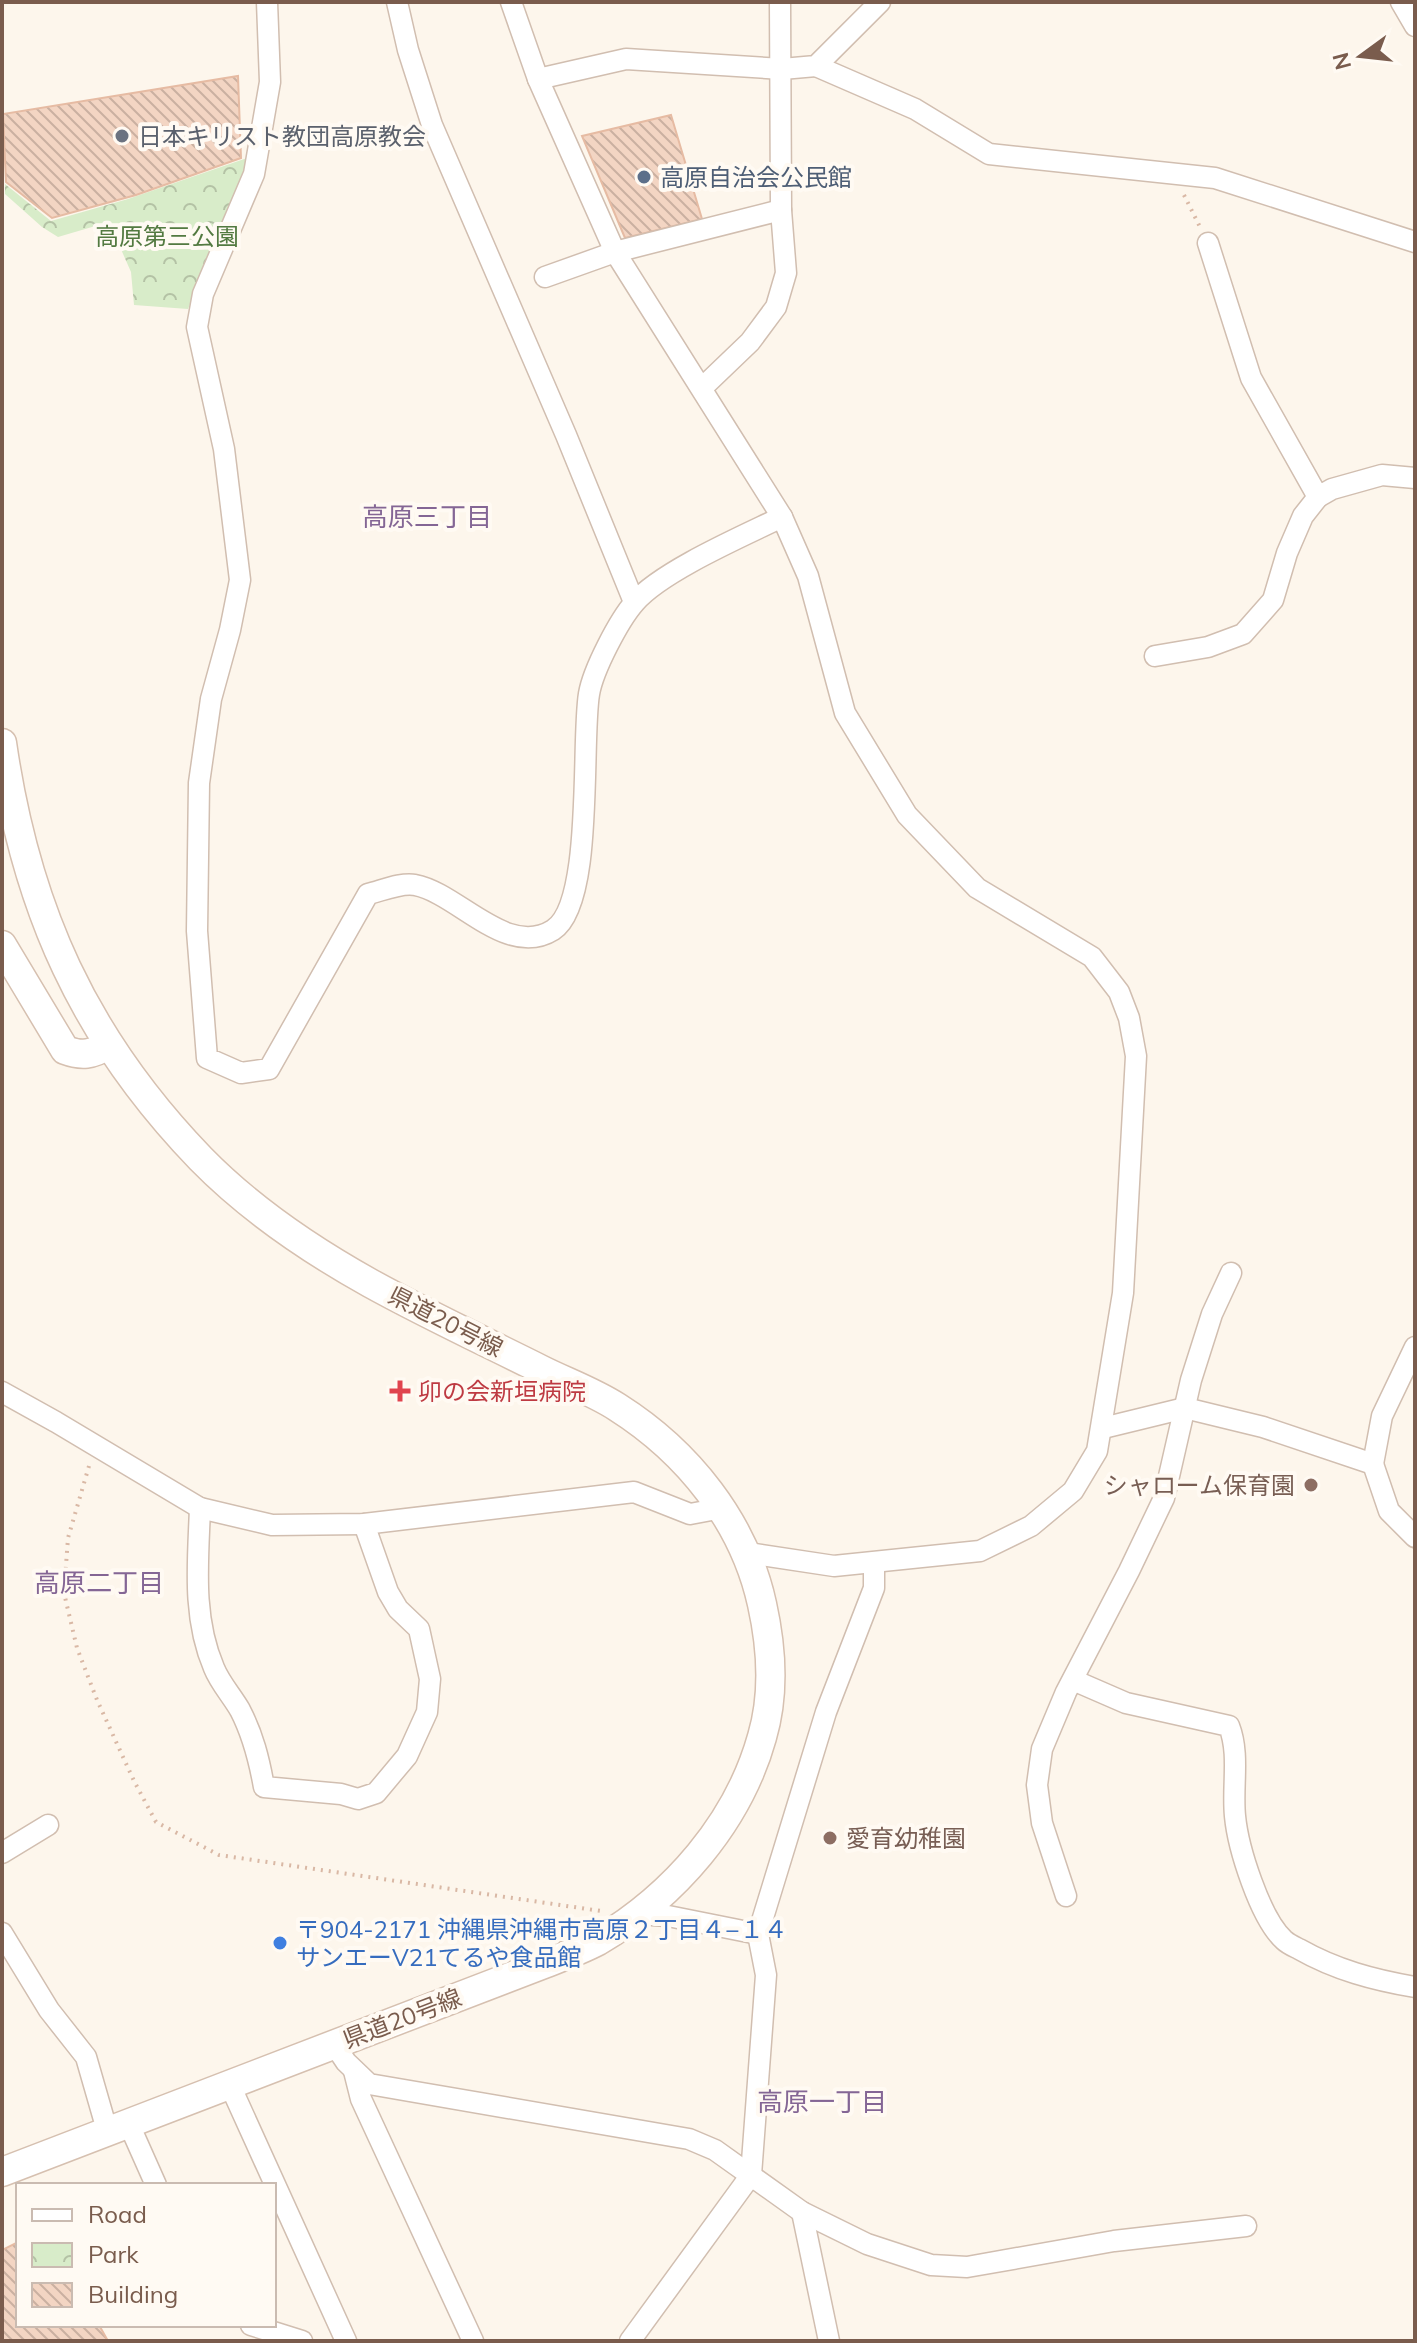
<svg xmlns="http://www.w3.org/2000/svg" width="1417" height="2343" font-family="Mulish,'Noto Sans JP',sans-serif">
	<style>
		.park { fill: url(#park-crowns) }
		.building { fill: url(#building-back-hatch); stroke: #e6bba3; stroke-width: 2 }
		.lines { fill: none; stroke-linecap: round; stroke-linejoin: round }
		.street-casing { stroke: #d1beb0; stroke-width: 23 }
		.secondary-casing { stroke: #d6c0b0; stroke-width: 31 }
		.path { stroke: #d9b8a5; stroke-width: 4; stroke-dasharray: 2 6; stroke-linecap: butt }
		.street { stroke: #fff; stroke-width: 20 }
		.secondary { stroke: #fff; stroke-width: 28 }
		.worship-dot { fill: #6b7280; stroke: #fffaf3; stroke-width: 3 }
		.service-dot { fill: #5c6f8a; stroke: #fffaf3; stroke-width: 3 }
		.health-dot { fill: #e0444e; stroke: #fffaf3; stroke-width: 3 }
		.education-dot { fill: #8d6e63; stroke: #fffaf3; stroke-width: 3 }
		.shop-dot { fill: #3f7fe0; stroke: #fffaf3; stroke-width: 3 }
		.labels { text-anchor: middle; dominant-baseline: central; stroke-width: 8; stroke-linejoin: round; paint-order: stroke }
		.worship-label { font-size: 24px; fill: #5b616d; stroke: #fffaf3; text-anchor: start }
		.service-label { font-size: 24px; fill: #4e5e75; stroke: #fffaf3; text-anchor: start }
		.park-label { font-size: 24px; fill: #537a41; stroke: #fffaf3 }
		.street-label { font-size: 24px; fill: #7a5c4d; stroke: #fffaf3 }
		.health-label { font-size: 24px; fill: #be3a42; stroke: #fffaf3; text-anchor: start }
		.education-label { font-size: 24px; fill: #785e54; stroke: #fffaf3; text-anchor: end }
		.shop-label { font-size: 24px; fill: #366cbe; stroke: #fffaf3; text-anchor: start }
		.neighbourhood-label { font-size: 26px; fill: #846695; stroke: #fffaf3 }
	</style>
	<defs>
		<pattern id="park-crowns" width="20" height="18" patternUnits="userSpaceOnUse" patternTransform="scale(2)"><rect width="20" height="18" fill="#d8ecc9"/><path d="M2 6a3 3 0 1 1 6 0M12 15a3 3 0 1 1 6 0" fill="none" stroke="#b4c2a5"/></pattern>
		<pattern id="building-back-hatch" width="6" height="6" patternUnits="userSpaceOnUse" patternTransform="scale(2)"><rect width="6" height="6" fill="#f3d5c3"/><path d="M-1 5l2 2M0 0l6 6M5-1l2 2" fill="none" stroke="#cab0a1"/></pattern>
	</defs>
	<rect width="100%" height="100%" fill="#fdf6ec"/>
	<polygon class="park" points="250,157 188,309 134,305 131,272 109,222 58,237 42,227 5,194 5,184 51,221 128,199"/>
	<g class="building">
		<polygon points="238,76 241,158 136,195 52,218 6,182 3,114"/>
		<polygon points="671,115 702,219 625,238 582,136"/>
		<polygon points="18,2242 18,2325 99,2325 108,2341 2,2341 2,2250"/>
	</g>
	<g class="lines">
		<defs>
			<g id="street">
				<path d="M267 2 270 82 254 174 203 294 197 327 224 449 240 580 230 630 211 699 199 783 197 931 207 1058 241 1073 269 1069 368 894C381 891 402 882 415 885 458 893 507 959 553 930 594 904 581 742 589 694 593 670 619 620 635 602 662 571 743 536 782 517"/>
				<polyline points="397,2 408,50 432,125 566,435 634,602"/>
				<polyline points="511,2 538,79 615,252 782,517 808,576 845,713 907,815 977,888 1092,957 1119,992 1129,1018 1136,1056 1123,1293 1097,1451 1073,1491 1031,1526 980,1551 834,1566 748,1553"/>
				<polyline points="1401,2 1415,26"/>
				<polyline points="816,66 915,109 989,154 1215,178 1415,242"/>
				<polyline points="538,79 626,59 782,69 816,66 880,2"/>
				<polyline points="1208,243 1251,378 1318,497 1332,489 1382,475 1415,478"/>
				<polyline points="545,277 615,252 781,210"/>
				<polyline points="702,388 750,342 776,307 786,273 781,210 780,2"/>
				<polyline points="1155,656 1208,647 1243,634 1273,600 1287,553 1303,516 1318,497"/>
				<polyline points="2,1392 56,1422 200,1508 272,1525 364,1524 634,1492 690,1514 722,1508"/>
				<polyline points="1103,1428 1185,1408 1263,1427 1373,1464 1389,1511 1415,1537"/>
				<polyline points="1373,1464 1382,1416 1415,1347"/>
				<path d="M200 1508C198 1562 192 1617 214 1668 220 1683 232 1696 240 1710 253 1735 259 1759 264 1787L341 1794 358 1799 376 1793 407 1756 427 1712 430 1679 419 1629 398 1609 388 1592 364 1524"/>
				<path d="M1073 1680 1126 1703 1229 1726C1240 1754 1232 1786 1235 1816 1238 1848 1260 1918 1284 1940 1288 1944 1295 1947 1299 1949 1336 1970 1374 1980 1415 1987"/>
				<polyline points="2,1853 48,1825"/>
				<polyline points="1066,1896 1042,1823 1037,1785 1042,1749 1066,1692 1129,1571 1164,1498 1191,1380 1212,1314 1231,1273"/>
				<polyline points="635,1914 668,1916 758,1934"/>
				<polyline points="2,1933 49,2010 86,2057 107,2130"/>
				<polyline points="334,2044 346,2062 369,2084 689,2139 715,2150 802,2212 867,2244 931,2265 967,2267 1114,2241 1246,2226"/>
				<polyline points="354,2071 361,2099 473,2341"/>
				<polyline points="229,2083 346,2341"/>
				<polyline points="128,2122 156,2185"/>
				<polyline points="802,2212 829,2341"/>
				<polyline points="251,2325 302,2341"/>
				<polyline points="630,2341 751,2175 766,1975 758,1934 826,1712 874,1588 874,1564"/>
			</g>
			<g id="secondary">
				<path d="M2 743C26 909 84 1038 201 1159 250 1209 309 1249 370 1283 426 1314 484 1341 542 1370 566 1382 594 1392 617 1407 688 1452 744 1522 762 1604 772 1649 775 1693 762 1737 738 1823 674 1896 598 1941 581 1950 562 1957 544 1964L2 2172"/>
				<path d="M2 945 65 1050C81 1056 93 1055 107 1045"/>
			</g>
		</defs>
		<use href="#street" class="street-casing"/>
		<use href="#secondary" class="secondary-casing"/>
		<g class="path">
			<polyline points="1184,195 1200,227"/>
			<polyline points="89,1466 68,1538 64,1593 77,1648 97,1700 134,1781 156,1822 219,1855 601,1911"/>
		</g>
		<use href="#street" class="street"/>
		<use href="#secondary" class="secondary"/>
	</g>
	<circle class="worship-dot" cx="122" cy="136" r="8"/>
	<circle class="service-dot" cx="644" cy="177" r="8"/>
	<path class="health-dot" d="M396 1379h8v8h8v8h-8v8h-8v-8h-8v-8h8z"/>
	<g class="education-dot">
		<circle cx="1311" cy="1485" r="8"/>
		<circle cx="830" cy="1838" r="8"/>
	</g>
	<circle class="shop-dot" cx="280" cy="1943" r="8"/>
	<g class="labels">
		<g class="worship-label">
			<text x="138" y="136">日本キリスト教団高原教会</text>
		</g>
		<g class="service-label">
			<text x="660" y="177">高原自治会公民館</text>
		</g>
		<g class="park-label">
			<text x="167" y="236">高原第三公園</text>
		</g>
		<g class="street-label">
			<text transform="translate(446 1321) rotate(27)">県道20号線</text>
			<text transform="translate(402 2018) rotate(-21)">県道20号線</text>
		</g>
		<g class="health-label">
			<text x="418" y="1391">卯の会新垣病院</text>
		</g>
		<g class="education-label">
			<text x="1295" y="1485">シャローム保育園</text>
			<text x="846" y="1838" text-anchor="start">愛育幼稚園</text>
		</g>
		<g class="shop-label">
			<text x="296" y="1929">〒904-2171 沖縄県沖縄市高原２丁目４−１４<tspan x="296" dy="28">サンエーV21てるや食品館</tspan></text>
		</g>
		<g class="neighbourhood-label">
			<text x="427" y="516">高原三丁目</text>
			<text x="99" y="1582">高原二丁目</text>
			<text x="822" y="2101">高原一丁目</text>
		</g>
	</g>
	<rect width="1417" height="2343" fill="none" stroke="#7a5c4d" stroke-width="8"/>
	<rect x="16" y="2183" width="260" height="144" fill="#fffaf3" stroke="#cabbb1" stroke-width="2"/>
	<rect x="32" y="2209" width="40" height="12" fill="#ffffff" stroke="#cabbb1" stroke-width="2"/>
	<text x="88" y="2223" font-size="24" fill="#7a5c4d">Road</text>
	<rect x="32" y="2243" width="40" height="24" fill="url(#park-crowns)" stroke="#cabbb1" stroke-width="2"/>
	<text x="88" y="2263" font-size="24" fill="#7a5c4d">Park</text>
	<rect x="32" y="2283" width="40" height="24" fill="url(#building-back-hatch)" stroke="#cabbb1" stroke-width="2"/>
	<text x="88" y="2303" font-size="24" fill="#7a5c4d">Building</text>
	<g transform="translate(1361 56) rotate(255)" stroke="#fffaf3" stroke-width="6" paint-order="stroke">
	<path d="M0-6L14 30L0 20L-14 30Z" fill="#7a5c4d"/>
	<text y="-12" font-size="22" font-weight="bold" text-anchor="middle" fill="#7a5c4d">N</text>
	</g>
</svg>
